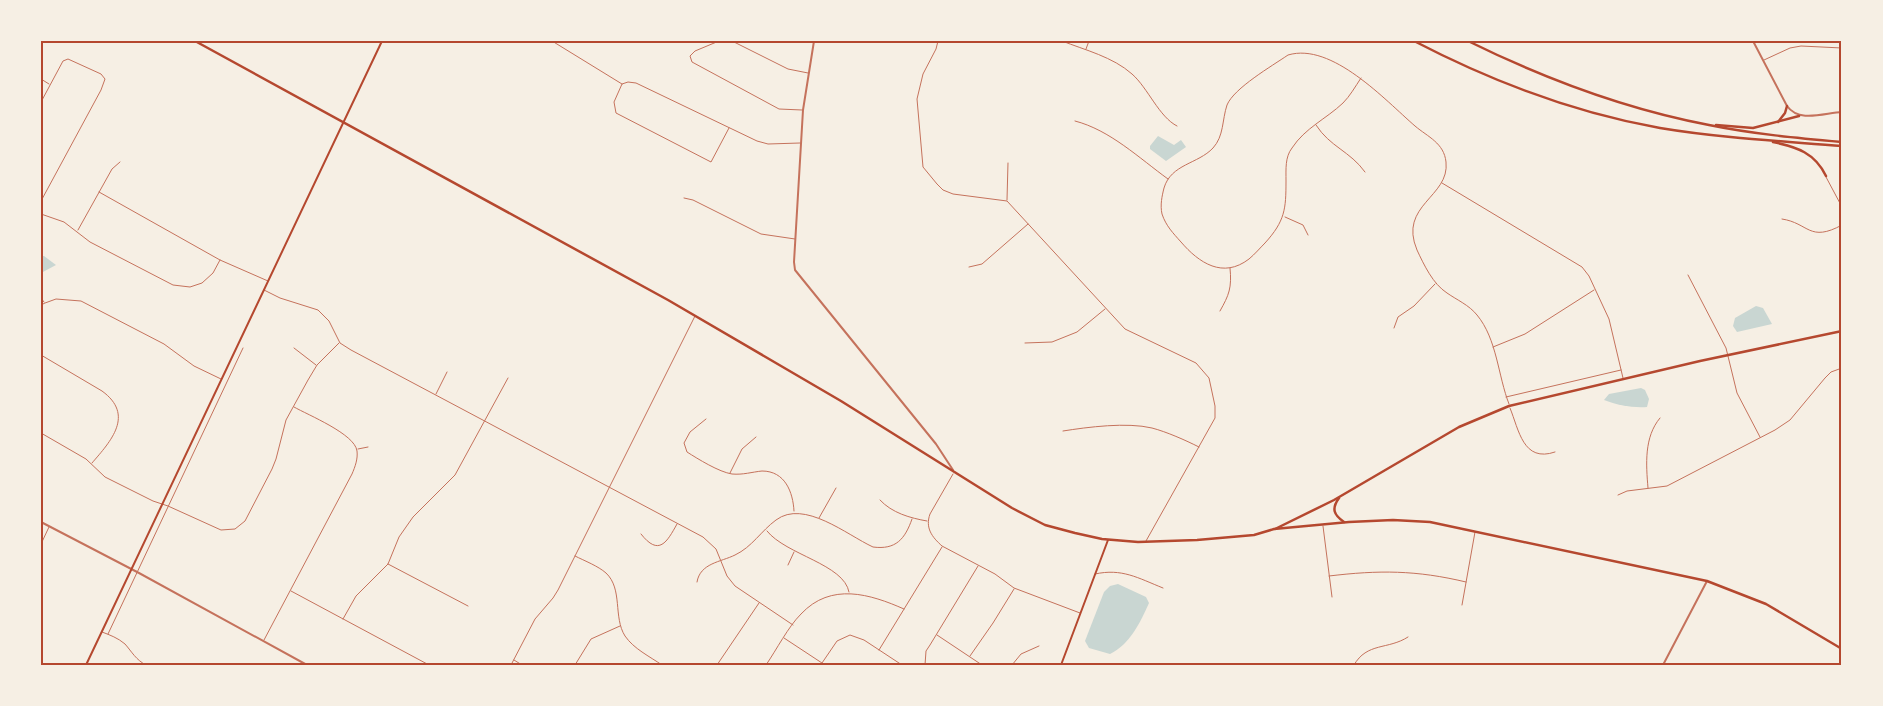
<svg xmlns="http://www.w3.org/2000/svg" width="1883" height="706" font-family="'Playfair Display',serif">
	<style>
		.water { fill: #c9d6d2 }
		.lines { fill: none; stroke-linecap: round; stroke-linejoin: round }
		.minor { stroke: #c5725c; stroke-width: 1 }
		.tertiary { stroke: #c5725c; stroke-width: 2 }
		.secondary { stroke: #b5482f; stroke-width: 2 }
		.primary { stroke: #b5482f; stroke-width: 2.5 }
		.motorway { stroke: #b5482f; stroke-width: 2.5 }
		.neatline { fill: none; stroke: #b5482f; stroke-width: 2 }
	</style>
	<rect width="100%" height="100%" fill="#f6efe4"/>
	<g class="water">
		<polygon points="1158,136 1174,145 1181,140 1186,147 1166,161 1150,149 1150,146"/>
		<polygon points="41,256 44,256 56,265 41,273"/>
		<polygon points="1756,306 1763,308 1772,324 1737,332 1733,326 1735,318"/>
		<path d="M1641 388 1645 390 1649 399 1647 407C1632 408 1617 405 1604 400L1609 394Z"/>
		<path d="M1118 584 1146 597 1149 603C1140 623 1130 644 1110 654L1089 648 1085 641 1104 592 1110 586Z"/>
	</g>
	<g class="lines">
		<g class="minor">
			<polyline points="552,41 622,84"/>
			<polyline points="719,41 695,51 690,56 692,62 779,109 802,110"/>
			<polyline points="732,41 788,69 808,73"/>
			<polyline points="938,41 936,49 923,74 917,99 923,167 937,184 943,190 953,194 1007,201 1125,329 1196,363 1209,378 1215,406 1215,418 1146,541"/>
			<path d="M1062 41C1085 50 1113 57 1132 74 1148 88 1159 117 1177 126"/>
			<polyline points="1086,49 1089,41"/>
			<polyline points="1764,60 1790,48 1801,46 1842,48"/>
			<path d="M1361 78C1355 87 1350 96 1343 103 1326 119 1305 128 1292 148 1285 157 1286 169 1286 181 1286 209 1285 221 1265 243 1260 248 1255 254 1249 259 1223 279 1199 263 1181 242 1173 233 1166 226 1162 214 1160 205 1162 196 1164 188 1171 164 1198 164 1213 148 1224 136 1222 120 1227 105 1234 88 1272 66 1288 55 1332 42 1385 100 1415 126 1428 137 1444 143 1446 162 1450 197 1398 205 1417 250 1424 265 1433 284 1447 293 1457 300 1469 305 1477 315 1497 339 1498 376 1509 404"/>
			<polyline points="41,79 49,84"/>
			<polyline points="41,102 63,61 68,59 101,74 105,79 101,90 41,201"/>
			<path d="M1075 121C1110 130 1139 158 1168 179"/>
			<path d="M1316 125C1330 147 1350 151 1365 172"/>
			<polyline points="729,128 711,162 616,113 614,102 622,84 628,82 636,83 757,141 768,144 800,143"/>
			<polyline points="1826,177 1842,207"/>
			<polyline points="1442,183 1582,267 1589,276 1609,319 1623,378"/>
			<polyline points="99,192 220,260 268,281"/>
			<polyline points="684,198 693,200 761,234 795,239"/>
			<polyline points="1007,200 1008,163"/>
			<polyline points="41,214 64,222 90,242 173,285 190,287 202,283 213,273 220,260"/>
			<polyline points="1285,217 1303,225 1308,235"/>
			<path d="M1782 219C1809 223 1809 243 1842 225"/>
			<polyline points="78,230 112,169 120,162"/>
			<polyline points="969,267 982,264 1028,224"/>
			<polyline points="1688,275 1726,348 1737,393 1760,437"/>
			<polyline points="264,290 280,298 318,310 329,321 340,343 351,350 703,537 716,549 727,576 735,586 793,625"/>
			<polyline points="41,298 44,302"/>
			<polyline points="41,305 45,303 56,299 81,301 164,344 194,366 221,379"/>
			<path d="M1220 311C1229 295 1232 288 1230 268"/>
			<polyline points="1394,328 1398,317 1414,306 1435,284"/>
			<polyline points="1025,343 1052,342 1077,332 1105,309"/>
			<polyline points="1493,347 1525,334 1594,290"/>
			<polyline points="294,348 316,365"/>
			<path d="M41 355 102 391C135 415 111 441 92 463"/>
			<polyline points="436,394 447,372"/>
			<polyline points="1506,397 1621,370"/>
			<path d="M1510 408C1519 430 1523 463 1555 452"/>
			<path d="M706 419 690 432 684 443 687 452C698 459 719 472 732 474 743 475 752 472 762 471 785 471 793 492 794 511"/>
			<path d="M1063 431C1088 427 1127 422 1152 428 1167 432 1185 440 1199 447"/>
			<polyline points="41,433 86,459 105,477 153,501 168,506 221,530 235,529 245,521 272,469 276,459 286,420 308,380 317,365 339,343"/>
			<polyline points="358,449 368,447"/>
			<polyline points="730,473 742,449 756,437"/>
			<path d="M953 474 930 514C925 528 932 537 942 546L995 574 1014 588 1080 613"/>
			<path d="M1648 488C1646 464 1644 437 1660 418"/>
			<polyline points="1618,495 1627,491 1667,486 1775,430 1790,420 1825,378 1831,372 1842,368"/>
			<path d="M880 500C892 513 910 518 927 521"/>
			<polyline points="819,518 836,488"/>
			<polyline points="1323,526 1332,597"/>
			<path d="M767 531C786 555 844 564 849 592"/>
			<path d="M641 534C659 557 667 542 677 524"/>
			<polyline points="41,544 49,527"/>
			<path d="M575 556C585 561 598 566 606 573 623 589 613 617 625 636 634 649 649 656 662 665"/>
			<polyline points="388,564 468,606"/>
			<polyline points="788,565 794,552"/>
			<path d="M1095 574C1122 568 1138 578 1163 588"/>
			<path d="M1329 576C1379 570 1416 570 1466 582"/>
			<path d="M697 582C700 563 721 562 735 555 752 547 761 531 776 520 804 499 847 535 873 547 896 550 905 539 912 519"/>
			<polyline points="291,591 429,665"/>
			<polyline points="1462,605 1475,532"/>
			<polyline points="343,619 356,596 388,564 399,537 413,517 455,475 508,378"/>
			<path d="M102 632C110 635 118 638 125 644 132 652 136 660 146 665"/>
			<polyline points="108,634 243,348"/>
			<polyline points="937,635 982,665"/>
			<polyline points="784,638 825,665"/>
			<path d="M264 640 352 474C355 467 358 459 357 451 355 434 308 415 294 407"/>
			<polyline points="879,650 942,547"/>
			<polyline points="970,656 993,623 1014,589"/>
			<polyline points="514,660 522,665"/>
			<polyline points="822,663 837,641 850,635 864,640 902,665"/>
			<polyline points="511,665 535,619 553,598 558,590 695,316"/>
			<polyline points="575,665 591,639 620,626"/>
			<polyline points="717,665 759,603"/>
			<path d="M766 665C777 649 788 627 801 614 831 582 870 594 904 609"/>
			<polyline points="925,665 926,651 930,645 978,566"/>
			<polyline points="1012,665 1021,654 1039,646"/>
			<path d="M1354 665C1367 642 1388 650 1408 637"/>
		</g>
		<g class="tertiary">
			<polyline points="814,41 803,110 794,262 795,270 936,444 953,470"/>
			<path d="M1753 41 1787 106C1799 123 1824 113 1842 112"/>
			<polyline points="41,522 139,573 307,665"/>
			<polyline points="1663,665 1707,581"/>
		</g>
		<g class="secondary">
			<polyline points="86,665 382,41"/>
			<polyline points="1061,665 1108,540"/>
		</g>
		<g class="primary">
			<polyline points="195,41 668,300 841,401 1012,508 1045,525 1075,533 1102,539 1138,542 1197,540 1254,535 1274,529 1349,522 1393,520 1430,522 1707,581 1766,604 1842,649"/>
			<path d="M1339 498C1331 509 1334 515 1344 522"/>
			<polyline points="1275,529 1334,500 1459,427 1509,406 1700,361 1842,331"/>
		</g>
		<g class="motorway">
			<path d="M1414 41C1491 81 1575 113 1660 128 1720 138 1781 141 1842 146"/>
			<path d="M1468 41C1545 79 1625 109 1709 125 1753 134 1797 138 1842 142"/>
			<polyline points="1778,122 1785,113 1787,106"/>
			<polyline points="1716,125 1753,128 1799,116"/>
			<path d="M1773 142C1797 147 1815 153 1826 176"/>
		</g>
	</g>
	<rect width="1883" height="706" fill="none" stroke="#f6efe4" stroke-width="85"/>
	<rect x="42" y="42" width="1798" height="622" class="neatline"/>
</svg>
